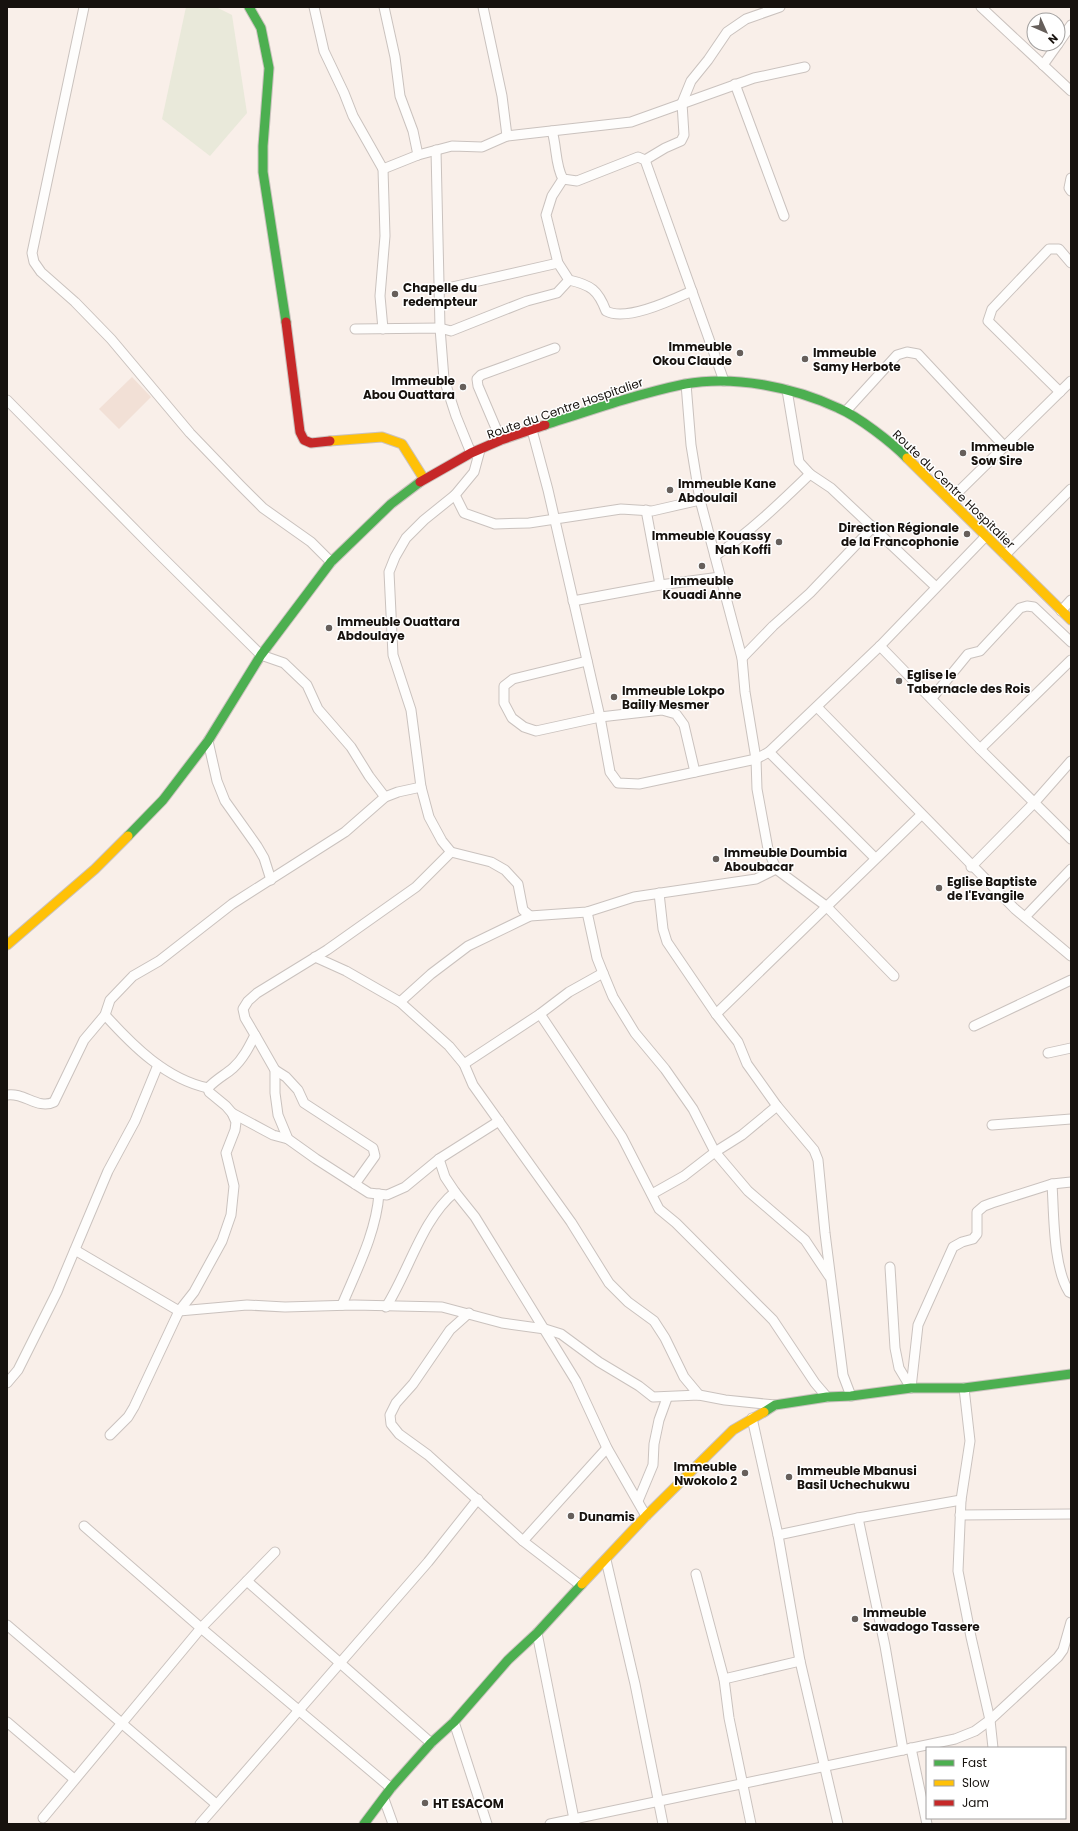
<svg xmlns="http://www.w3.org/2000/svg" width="1078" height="1831" font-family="Poppins,sans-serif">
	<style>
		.built { fill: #f2e0d6 }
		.green { fill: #e9e9da }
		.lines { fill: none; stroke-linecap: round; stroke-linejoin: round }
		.street-casing { stroke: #cac2be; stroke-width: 11 }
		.fast-casing { stroke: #cac2be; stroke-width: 11 }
		.slow-casing { stroke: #cac2be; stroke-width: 11 }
		.jam-casing { stroke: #cac2be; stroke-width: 11 }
		.street { stroke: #fefdfc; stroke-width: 9 }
		.fast { stroke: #4caf50; stroke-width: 9 }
		.slow { stroke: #ffc107; stroke-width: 9 }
		.jam { stroke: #c62828; stroke-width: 9 }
		.poi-dot { fill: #665f5b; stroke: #fff; stroke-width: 1.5 }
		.labels { text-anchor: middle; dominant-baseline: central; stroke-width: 3; stroke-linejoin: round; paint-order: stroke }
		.poi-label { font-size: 12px; font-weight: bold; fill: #17120e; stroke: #fff; text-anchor: start }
		.street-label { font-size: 12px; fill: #17120e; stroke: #fff }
	</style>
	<rect width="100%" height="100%" fill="#f9efe9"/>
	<polygon class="built" points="132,377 151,397 119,429 99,409"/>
	<polygon class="green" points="186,7 216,7 232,15 247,113 210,156 162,119"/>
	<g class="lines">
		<defs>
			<g id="street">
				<polyline points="84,7 32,253 34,262 41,272 75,302 111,339 190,433 240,485 263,508 311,542 331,562"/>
				<polyline points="314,7 324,51 344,93 353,116 383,169 385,236 380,296 383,329"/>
				<polyline points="384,7 395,57 400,96 413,131 418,155"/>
				<polyline points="483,7 502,96 507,136"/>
				<polyline points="981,7 1071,91"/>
				<polyline points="1058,44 1071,25"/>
				<polyline points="1043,65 1058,44"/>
				<polyline points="735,84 784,216"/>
				<path d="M552 131C557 147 555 165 563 179L577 181 638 157 645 160 724 381"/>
				<polyline points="436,150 440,328 444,379 456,416 471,453"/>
				<polyline points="645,160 665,148 681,141 684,135 682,103 691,81 708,60 727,32 746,19 780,7"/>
				<polyline points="383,169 418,155 452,146 482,147 507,136 631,122 754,78 805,67"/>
				<polyline points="1071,178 1069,188 1071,191"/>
				<path d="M563 179 552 196 546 215 558 263 569 280C591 285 598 290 606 311 626 322 672 300 692 291"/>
				<polyline points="439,290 558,263"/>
				<polyline points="355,329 440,328 451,331 527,301 557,293 569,280"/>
				<polyline points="686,384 691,445 700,500 742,658 745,692 756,759 757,789 768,849 776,869 826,906 894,976"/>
				<polyline points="787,390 799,462 810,474 831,488 936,587"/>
				<polyline points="1060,392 988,321 992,309 1049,249 1059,249 1071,263"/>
				<polyline points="7,400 156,551 261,655 284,663 307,685 318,709 351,747 369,776 385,797"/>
				<polyline points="846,411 897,355 907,352 918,354 1005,447"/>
				<polyline points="532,430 548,490 600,717 610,772 618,783 639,784 756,759 769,752 880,646 986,536"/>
				<polyline points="501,440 478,386 477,379 481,375 555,348"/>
				<polyline points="480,450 474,472 455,495 424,520 406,538 395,557 389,572 393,655 411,710 421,787 429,817 442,841 451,852 491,862 505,870 518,884 523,910 530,916"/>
				<polyline points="455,495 464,513 495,524 529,523 621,509 652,511 700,500"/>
				<polyline points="950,500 1071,381"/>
				<polyline points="646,510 660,585"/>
				<polyline points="1005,555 1071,489"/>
				<path d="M715 556C750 532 780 503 810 474"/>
				<polyline points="573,601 660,585 720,577"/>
				<polyline points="1061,611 1071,600"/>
				<polyline points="880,646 980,749 1071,839"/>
				<polyline points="742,658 773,626 810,593 872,528"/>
				<polyline points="587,661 513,679 504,686 504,703 512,718 524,727 536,731 600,717 662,710 676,714 684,725 695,772"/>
				<polyline points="932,698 968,654 980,651 1020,608 1027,606 1034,607 1071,642"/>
				<polyline points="817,707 1015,909 1071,956"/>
				<polyline points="208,741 217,781 225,801 257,846 264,858 271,880"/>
				<polyline points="980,749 1071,660"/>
				<polyline points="769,752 875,858"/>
				<polyline points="971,867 1034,803 1071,761"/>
				<polyline points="659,893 663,929 667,942 716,1014 738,1042 747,1064 777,1106 814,1150 818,1160 825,1233 843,1375 851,1396"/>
				<polyline points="587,912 597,958 603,973 613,997 635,1033 665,1069 693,1109 715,1152 748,1191 805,1240 829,1276"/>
				<polyline points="1025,917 1071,869"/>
				<polyline points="315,957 346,971 400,1002 449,1046 464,1064 473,1085 571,1222 609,1283 628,1302 654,1321 665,1338 684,1377 699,1395"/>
				<polyline points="400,1002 431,974 468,946 530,916 587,912 634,897 756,879 776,869"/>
				<polyline points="540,1014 622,1137 659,1209 676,1223 773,1320 815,1383 827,1397"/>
				<polyline points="716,1014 921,815"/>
				<path d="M105 1015C133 1046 166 1079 208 1088"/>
				<polyline points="974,1026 1071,980"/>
				<polyline points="255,1035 275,1070 275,1093 278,1115 288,1139 316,1159 369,1193 387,1195 405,1187 439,1159 499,1121"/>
				<polyline points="1048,1053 1071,1048"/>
				<polyline points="464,1064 540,1014 569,992 603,973"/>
				<polyline points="275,1070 286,1077 298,1090 304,1103 373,1148 375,1156 355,1184"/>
				<path d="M208 1088C216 1079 225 1075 233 1068 243 1059 249 1047 255 1035L245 1018 243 1009 248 1001 257 993 327 950 416 887 451 852"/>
				<path d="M7 1095C24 1092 38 1110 54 1102L84 1040 105 1015 110 1000 133 976 159 961 232 904 345 832 385 797 398 792 421 787"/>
				<polyline points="232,1113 273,1135 288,1139"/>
				<polyline points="992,1125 1071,1119"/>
				<polyline points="439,1159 445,1177 455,1192 475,1217 576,1381 607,1448 646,1516"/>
				<path d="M1052 1184C1054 1214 1053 1267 1069 1292L1071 1293"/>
				<polyline points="652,1194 684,1176 715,1152 742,1135 777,1106"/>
				<polyline points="75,1250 179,1311 247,1305 285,1307 354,1305 442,1307 502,1323 545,1329 561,1334 599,1362 639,1386 653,1397 699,1395 725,1400 775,1405"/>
				<polyline points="890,1267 895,1348 899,1368 911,1388"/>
				<path d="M342 1305C357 1269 376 1233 379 1194"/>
				<path d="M386 1307C409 1271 422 1219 455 1192"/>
				<polyline points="469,1313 450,1330 413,1384 396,1403 390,1415 391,1424 399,1434 428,1455 523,1541 580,1585"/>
				<polyline points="7,1383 18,1370 57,1292 108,1171 135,1121 158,1065"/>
				<polyline points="911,1388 918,1325 953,1247 962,1242 973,1239 977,1234 977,1212 984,1206 992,1203 1052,1184 1071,1182"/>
				<polyline points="964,1388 970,1441 961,1500 958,1571 971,1637 990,1720 993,1748"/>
				<polyline points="752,1418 778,1535"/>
				<polyline points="110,1435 128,1417 134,1407 179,1311 194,1292 222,1241 231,1215 234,1186 226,1153 235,1130 236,1122 232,1113 226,1106 209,1092 208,1088"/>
				<polyline points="638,1501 653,1465 654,1444 659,1420 667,1398"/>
				<polyline points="960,1515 1071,1514"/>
				<polyline points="858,1518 885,1646 903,1750"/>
				<polyline points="84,1526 201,1628 391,1788"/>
				<polyline points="523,1541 607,1448"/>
				<polyline points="606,1560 635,1684 663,1824"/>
				<polyline points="696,1574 724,1679 729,1718 751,1824"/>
				<polyline points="247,1581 431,1743"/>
				<polyline points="7,1625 216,1804"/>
				<polyline points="537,1633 575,1824"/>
				<polyline points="724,1679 800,1661"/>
				<polyline points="7,1722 74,1779"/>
				<polyline points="454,1722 487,1824"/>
				<polyline points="911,1748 927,1824"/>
				<polyline points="384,1799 393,1824"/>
				<polyline points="43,1818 201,1628 275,1552"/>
				<polyline points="200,1824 428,1562 478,1499"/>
				<polyline points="550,1824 955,1739 975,1731 990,1720 1058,1657 1063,1650 1071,1622"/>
				<polyline points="838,1824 800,1661 778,1535 858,1518 961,1500"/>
			</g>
			<g id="fast">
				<polyline points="249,7 261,28 269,68 263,146 263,172 286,322"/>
				<path d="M545 425C591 410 637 394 685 384 734 375 793 387 838 408 859 417 891 442 907 458"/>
				<polyline points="128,836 163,800 208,741 261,655 331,562 391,504 420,482"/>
				<polyline points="764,1412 775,1405 827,1397 851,1396 911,1388 964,1388 1071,1374"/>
				<polyline points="364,1824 391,1788 431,1743 454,1722 508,1660 537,1633 582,1584"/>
			</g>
			<g id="slow">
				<polyline points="330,441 382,437 402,444 424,479"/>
				<polyline points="907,458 1071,620"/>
				<polyline points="7,945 95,869 128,836"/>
				<polyline points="582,1584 646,1516 733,1430 764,1412"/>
			</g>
			<g id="jam">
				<polyline points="286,322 300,432 304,440 311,443 330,441"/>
				<polyline points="420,482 471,453 501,440 545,425"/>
			</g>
		</defs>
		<use href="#street" class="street-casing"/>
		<use href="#fast" class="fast-casing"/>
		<use href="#slow" class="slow-casing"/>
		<use href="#jam" class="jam-casing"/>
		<use href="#street" class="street"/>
		<use href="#fast" class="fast"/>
		<use href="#slow" class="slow"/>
		<use href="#jam" class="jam"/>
	</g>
	<g class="poi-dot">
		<circle cx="395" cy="294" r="4"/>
		<circle cx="740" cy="353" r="4"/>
		<circle cx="805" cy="359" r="4"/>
		<circle cx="463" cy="387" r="4"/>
		<circle cx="963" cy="453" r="4"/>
		<circle cx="670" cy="490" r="4"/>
		<circle cx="967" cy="534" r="4"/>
		<circle cx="779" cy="542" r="4"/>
		<circle cx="702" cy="566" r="4"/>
		<circle cx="329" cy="628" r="4"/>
		<circle cx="899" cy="681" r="4"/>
		<circle cx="614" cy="697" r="4"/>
		<circle cx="716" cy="859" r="4"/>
		<circle cx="939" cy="888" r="4"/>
		<circle cx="745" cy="1473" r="4"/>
		<circle cx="789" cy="1477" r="4"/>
		<circle cx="571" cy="1516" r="4"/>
		<circle cx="855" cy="1619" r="4"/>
		<circle cx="425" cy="1803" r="4"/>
	</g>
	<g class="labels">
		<g class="poi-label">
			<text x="403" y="287">Chapelle du<tspan x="403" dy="14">redempteur</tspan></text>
			<text x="732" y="346" text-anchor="end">Immeuble<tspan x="732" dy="14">Okou Claude</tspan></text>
			<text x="813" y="352">Immeuble<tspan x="813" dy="14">Samy Herbote</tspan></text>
			<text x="455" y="380" text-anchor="end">Immeuble<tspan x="455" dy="14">Abou Ouattara</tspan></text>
			<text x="971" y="446">Immeuble<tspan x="971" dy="14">Sow Sire</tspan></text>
			<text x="678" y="483">Immeuble Kane<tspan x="678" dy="14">Abdoulail</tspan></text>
			<text x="959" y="527" text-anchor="end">Direction Régionale<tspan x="959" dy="14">de la Francophonie</tspan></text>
			<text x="771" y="535" text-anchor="end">Immeuble Kouassy<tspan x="771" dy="14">Nah Koffi</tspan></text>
			<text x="702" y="580" text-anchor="middle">Immeuble<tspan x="702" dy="14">Kouadi Anne</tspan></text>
			<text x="337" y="621">Immeuble Ouattara<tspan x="337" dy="14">Abdoulaye</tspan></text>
			<text x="907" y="674">Eglise le<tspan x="907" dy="14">Tabernacle des Rois</tspan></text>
			<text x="622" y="690">Immeuble Lokpo<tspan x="622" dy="14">Bailly Mesmer</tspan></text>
			<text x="724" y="852">Immeuble Doumbia<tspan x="724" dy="14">Aboubacar</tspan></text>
			<text x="947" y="881">Eglise Baptiste<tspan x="947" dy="14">de l'Evangile</tspan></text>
			<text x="737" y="1466" text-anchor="end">Immeuble<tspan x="737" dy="14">Nwokolo 2</tspan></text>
			<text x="797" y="1470">Immeuble Mbanusi<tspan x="797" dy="14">Basil Uchechukwu</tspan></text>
			<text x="579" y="1516">Dunamis</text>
			<text x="863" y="1612">Immeuble<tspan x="863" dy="14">Sawadogo Tassere</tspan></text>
			<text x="433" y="1803">HT ESACOM</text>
		</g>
		<g class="street-label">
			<text transform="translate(565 408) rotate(-19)">Route du Centre Hospitalier</text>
			<text transform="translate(954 489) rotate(44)">Route du Centre Hospitalier</text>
		</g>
	</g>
	<rect width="1078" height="1831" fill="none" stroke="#17120e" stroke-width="16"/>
	<rect x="926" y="1747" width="140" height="72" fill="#ffffff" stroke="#a2a09f"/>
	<rect x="934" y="1760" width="20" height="6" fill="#4caf50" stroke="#a2a09f"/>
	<text x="962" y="1767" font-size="12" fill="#17120e">Fast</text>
	<rect x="934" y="1780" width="20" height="6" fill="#ffc107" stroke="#a2a09f"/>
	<text x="962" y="1787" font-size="12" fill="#17120e">Slow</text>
	<rect x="934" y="1800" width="20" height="6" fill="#c62828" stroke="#a2a09f"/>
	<text x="962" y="1807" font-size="12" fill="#17120e">Jam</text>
	<g transform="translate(1046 32) rotate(135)"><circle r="19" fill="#ffffff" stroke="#a2a09f"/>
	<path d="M0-3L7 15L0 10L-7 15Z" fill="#665f5b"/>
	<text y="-6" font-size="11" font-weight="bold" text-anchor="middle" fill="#17120e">N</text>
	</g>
</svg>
